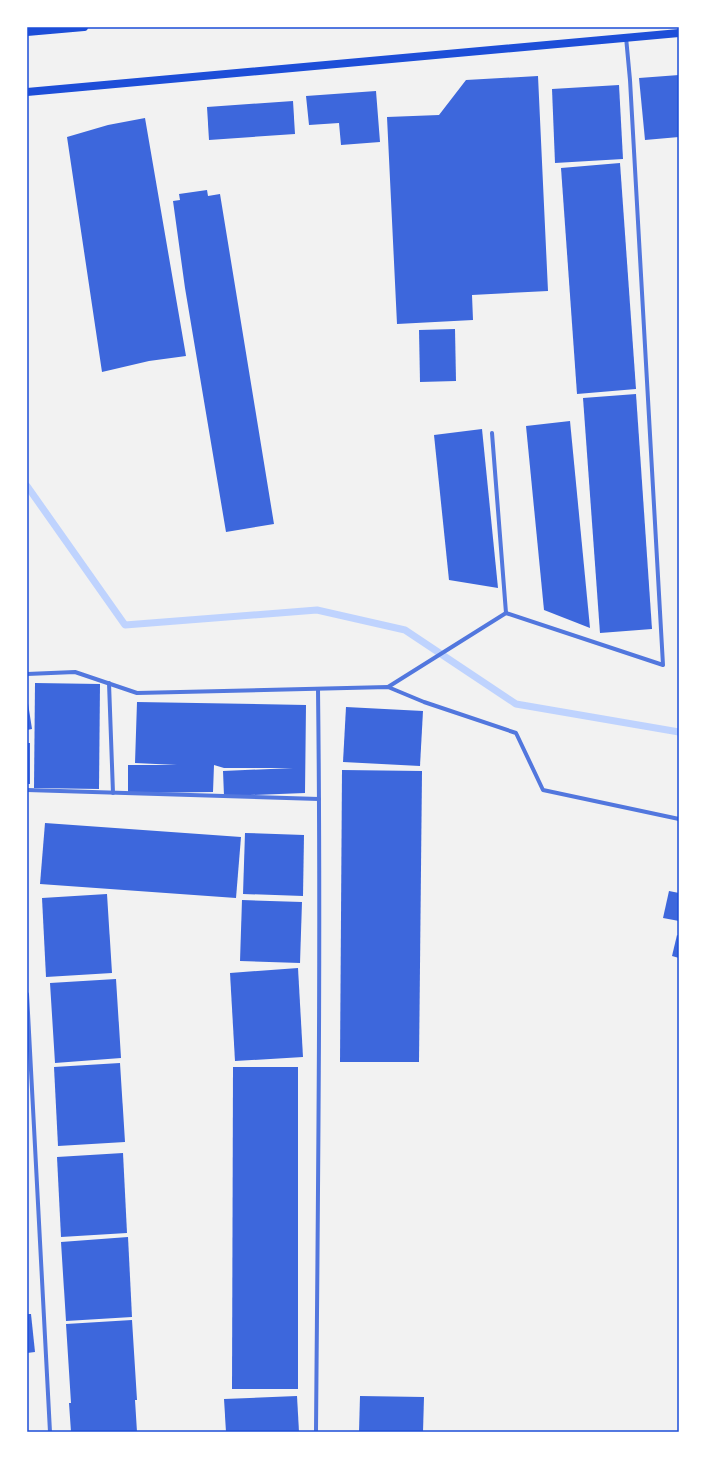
<svg xmlns="http://www.w3.org/2000/svg" width="706" height="1459" font-family="Helvetica,sans-serif">
	<style>
		.lines { fill: none; stroke-linecap: round; stroke-linejoin: round }
		.stream { stroke: #bfd3fe; stroke-width: 7 }
		.building { fill: #3d67dc }
		.minor { stroke: #5277de; stroke-width: 4 }
		.secondary { stroke: #1d4ed8; stroke-width: 8 }
		.neatline { fill: none; stroke: #1d4ed8; stroke-width: 1.5 }
	</style>
	<rect width="100%" height="100%" fill="#f2f2f2"/>
	<g class="lines">
		<polyline class="stream" points="27,486 125,625 317,610 405,630 516,704 679,732"/>
	</g>
	<g class="building">
		<polygon points="679,75 679,137 645,140 639,78"/>
		<polygon points="538,76 548,291 472,295 473,320 397,324 387,117 439,115 466,80"/>
		<polygon points="619,85 623,159 555,163 552,89"/>
		<polygon points="376,91 380,142 341,145 339,123 309,125 306,96"/>
		<polygon points="293,101 295,134 209,140 207,107"/>
		<polygon points="145,118 186,356 149,361 102,372 67,137 108,125"/>
		<polygon points="620,163 636,389 577,394 561,168"/>
		<polygon points="207,190 208,196 220,194 274,524 226,532 185,288 173,201 180,200 179,194"/>
		<polygon points="455,329 456,381 420,382 419,330"/>
		<polygon points="636,394 652,629 600,633 583,398"/>
		<polygon points="570,421 590,628 544,610 526,426"/>
		<polygon points="482,429 498,588 449,580 434,435"/>
		<polygon points="35,683 100,684 99,789 34,788"/>
		<polygon points="27,697 32,729 27,730"/>
		<polygon points="137,702 306,705 305,793 224,796 223,771 293,768 224,768 214,765 213,792 128,793 128,765 177,765 135,763"/>
		<polygon points="346,707 423,711 420,766 343,762"/>
		<rect x="27" y="743" width="3" height="41"/>
		<polygon points="342,770 422,771 419,1062 340,1062"/>
		<polygon points="45,823 241,837 236,898 40,884"/>
		<polygon points="245,833 304,835 303,896 243,894"/>
		<polygon points="669,891 679,893 679,921 663,918"/>
		<polygon points="107,894 112,973 46,977 42,898"/>
		<polygon points="242,900 302,902 300,963 240,961"/>
		<polygon points="677,935 679,936 679,958 672,956"/>
		<polygon points="298,968 303,1057 235,1061 230,973"/>
		<polygon points="116,979 121,1058 55,1063 50,983"/>
		<polygon points="120,1063 125,1142 58,1146 54,1067"/>
		<polygon points="233,1067 298,1067 298,1389 232,1389"/>
		<polygon points="123,1153 127,1233 61,1237 57,1157"/>
		<polygon points="128,1237 132,1317 66,1321 61,1242"/>
		<polygon points="27,1314 31,1314 35,1352 27,1353"/>
		<polygon points="132,1320 137,1400 135,1400 137,1432 71,1432 69,1403 71,1403 66,1324"/>
		<polygon points="297,1396 299,1432 226,1432 224,1399"/>
		<polygon points="360,1396 424,1397 423,1432 359,1432"/>
	</g>
	<g class="lines">
		<g class="minor">
			<polyline points="492,433 506,613"/>
			<polyline points="506,613 663,665 630,80 626,37"/>
			<polyline points="27,674 75,672 137,693 388,687 424,702 516,733 543,790 679,819"/>
			<polyline points="109,683 113,793"/>
			<polyline points="388,687 506,613"/>
			<polyline points="27,790 319,799"/>
			<polyline points="27,994 50,1432"/>
			<path d="M316 1432C318 1184 321 936 318 689"/>
		</g>
		<g class="secondary">
			<polyline points="27,32 84,27"/>
			<polyline points="27,92 679,33"/>
		</g>
	</g>
	<rect width="706" height="1459" fill="none" stroke="#ffffff" stroke-width="56"/>
	<rect x="28" y="28" width="650" height="1403" class="neatline"/>
</svg>
